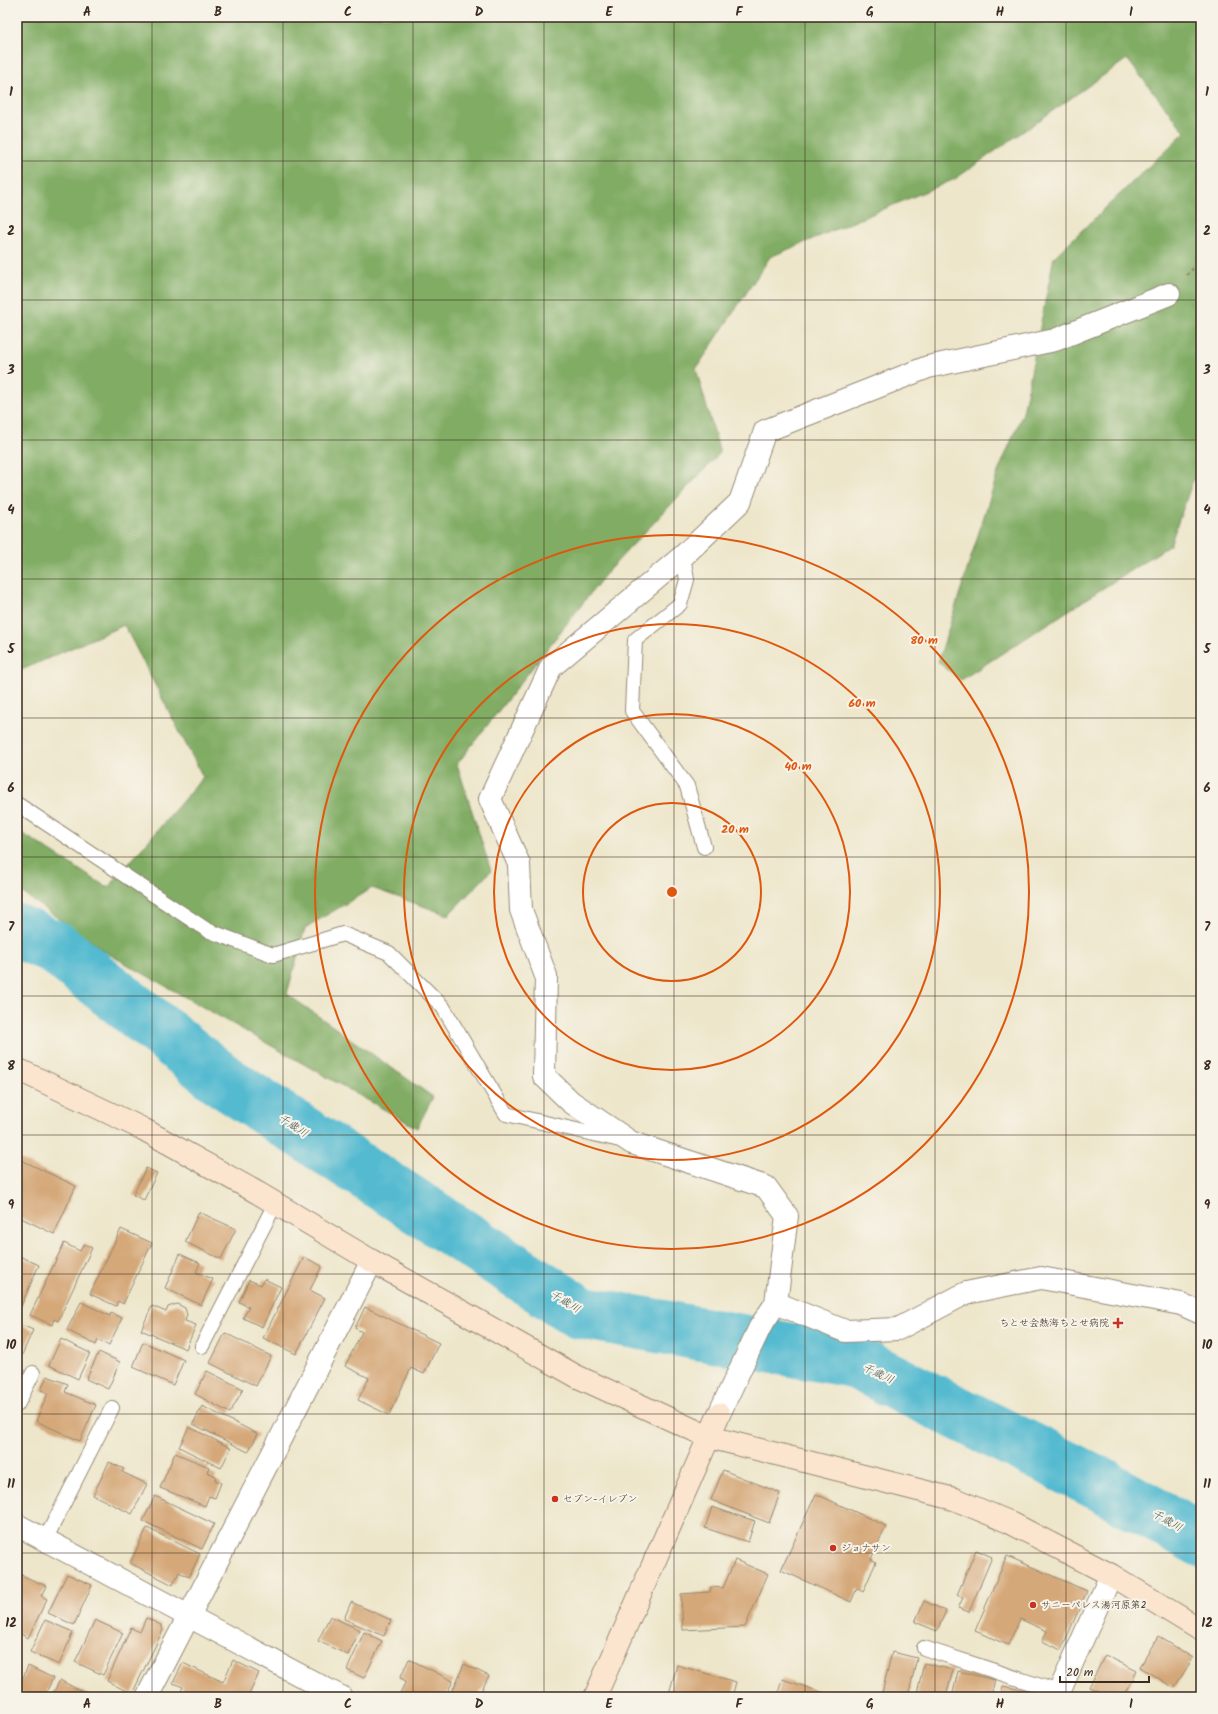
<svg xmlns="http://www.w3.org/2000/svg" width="1218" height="1714" font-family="Kalam,'Klee One',sans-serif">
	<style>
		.forest { fill: #80ac64; stroke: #5e6b41 }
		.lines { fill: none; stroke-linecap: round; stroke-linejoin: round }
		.river { stroke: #52bad0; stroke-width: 54 }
		.building { fill: #d5a879 }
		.lane-casing { stroke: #948874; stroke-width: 16 }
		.street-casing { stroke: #948874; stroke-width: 24 }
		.secondary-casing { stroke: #948874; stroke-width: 24 }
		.path { stroke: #948874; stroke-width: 2.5; stroke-dasharray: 3 3; stroke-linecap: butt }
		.lane { stroke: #fff; stroke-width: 14 }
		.street { stroke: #fff; stroke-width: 22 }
		.secondary { stroke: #fbe5cf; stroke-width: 22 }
		.grid { fill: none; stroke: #3b2a1e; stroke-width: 1; stroke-opacity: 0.55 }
		.ring { fill: none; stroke: #df570d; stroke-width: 2 }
		.poi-dot { fill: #c8321e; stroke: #f7f3e8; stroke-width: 1.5 }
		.labels { text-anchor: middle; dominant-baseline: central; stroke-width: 4; stroke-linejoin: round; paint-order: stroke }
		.poi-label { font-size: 10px; fill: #3b2a1e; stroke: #f7f3e8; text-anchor: start }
		.water-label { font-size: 11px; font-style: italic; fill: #425553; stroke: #f7f3e8 }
		.centre { fill: #df570d; stroke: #f7f3e8; stroke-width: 2 }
		.ring-label { font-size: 12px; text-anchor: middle; font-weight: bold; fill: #df570d; stroke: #f7f3e8; stroke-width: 4; stroke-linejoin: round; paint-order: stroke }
		.neatline { fill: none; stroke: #3b2a1e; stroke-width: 1.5 }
		.grid-label { font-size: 13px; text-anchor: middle; font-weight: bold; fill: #3b2a1e }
	</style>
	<rect width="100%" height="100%" fill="#f7f3e8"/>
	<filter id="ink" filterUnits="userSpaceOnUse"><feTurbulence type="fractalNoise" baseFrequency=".025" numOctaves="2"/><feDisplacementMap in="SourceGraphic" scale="8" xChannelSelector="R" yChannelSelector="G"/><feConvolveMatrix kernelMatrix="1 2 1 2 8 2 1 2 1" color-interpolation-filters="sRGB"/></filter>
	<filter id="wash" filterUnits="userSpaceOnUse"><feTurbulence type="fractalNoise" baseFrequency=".012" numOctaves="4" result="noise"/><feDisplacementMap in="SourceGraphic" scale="16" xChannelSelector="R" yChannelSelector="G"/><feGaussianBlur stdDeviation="0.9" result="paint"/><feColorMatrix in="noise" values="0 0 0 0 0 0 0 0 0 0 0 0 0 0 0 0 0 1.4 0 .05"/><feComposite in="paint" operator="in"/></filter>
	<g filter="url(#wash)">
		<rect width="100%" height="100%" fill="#ede6ca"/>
		<polygon class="forest" points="17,17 1201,17 1201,458 1170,545 961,680 938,662 998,472 1023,413 1054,257 1185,132 1127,59 955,179 770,257 696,369 720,453 608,571 457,764 491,871 448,915 372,888 305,928 287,994 433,1097 417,1128 107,953 17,889 17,830 108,888 203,777 124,625 17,672"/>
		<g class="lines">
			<polyline class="river" points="17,931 56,948 225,1082 579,1312 853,1361 1104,1486 1201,1540"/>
		</g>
		<g id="blocks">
			<g class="building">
				<polygon points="19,1159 76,1186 54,1234 17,1216 17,1162"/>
				<polygon points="146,1168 157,1173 144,1200 133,1195"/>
				<polygon points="199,1212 236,1229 221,1259 185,1242"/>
				<polygon points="121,1229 152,1243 123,1304 118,1301 116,1306 90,1294"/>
				<polygon points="64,1243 80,1251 84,1244 92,1248 58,1321 54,1319 52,1325 30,1315"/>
				<polygon points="180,1254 200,1263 196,1272 213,1279 201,1305 165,1288"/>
				<polygon points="17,1255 39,1265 21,1306 17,1305"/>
				<polygon points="304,1257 322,1266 310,1290 325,1298 296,1354 263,1338"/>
				<polygon points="264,1279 281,1287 262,1327 243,1318 249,1307 239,1302 249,1280 261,1285"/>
				<polygon points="81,1302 110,1316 111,1313 122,1318 109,1345 98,1340 96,1345 67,1330"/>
				<polygon points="177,1304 185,1308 187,1315 185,1321 196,1325 186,1349 141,1330 152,1306 166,1312 168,1307"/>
				<polygon points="365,1307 439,1343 424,1374 411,1368 389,1415 358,1400 369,1378 345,1366 362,1332 355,1328"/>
				<polygon points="17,1323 33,1330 17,1366"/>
				<polygon points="225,1333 271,1356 256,1386 210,1363"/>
				<polygon points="61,1339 90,1353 78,1379 49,1365"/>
				<polygon points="143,1342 184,1360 173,1385 133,1367"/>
				<polygon points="99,1352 120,1362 108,1389 86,1379"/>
				<polygon points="207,1371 243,1389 230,1413 195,1394"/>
				<polygon points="47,1376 68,1384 65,1392 96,1405 80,1441 36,1421 48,1393 41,1390"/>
				<polygon points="202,1406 258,1434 248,1452 193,1424"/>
				<polygon points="189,1427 231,1448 221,1468 179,1447"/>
				<polygon points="175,1453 209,1467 207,1472 216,1476 215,1480 221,1483 215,1498 209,1496 205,1506 160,1488"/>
				<polygon points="109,1462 124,1469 122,1472 147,1484 132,1514 93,1495"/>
				<polygon points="723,1470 780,1493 769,1523 711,1500"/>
				<polygon points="816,1494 886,1526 871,1559 876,1562 863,1592 857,1588 851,1602 781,1570"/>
				<polygon points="155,1496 214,1524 202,1549 143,1521"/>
				<polygon points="712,1507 755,1521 748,1542 705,1528"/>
				<polygon points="147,1528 200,1554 189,1577 179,1572 173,1585 130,1563"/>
				<polygon points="976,1550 992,1557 969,1612 958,1608 963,1598 957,1595"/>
				<polygon points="1007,1556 1087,1591 1061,1650 1042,1641 1047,1631 1020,1619 1008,1645 975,1631"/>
				<polygon points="735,1560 768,1574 745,1627 683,1630 681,1594 710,1592 711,1587 723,1588"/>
				<polygon points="17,1573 46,1586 41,1596 47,1599 28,1638 17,1632"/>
				<polygon points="67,1574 92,1585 74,1625 48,1613"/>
				<polygon points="924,1601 946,1611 937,1631 915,1622"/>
				<polygon points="351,1602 391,1620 384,1636 344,1619"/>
				<polygon points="330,1616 360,1630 348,1655 318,1641"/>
				<polygon points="146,1618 161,1625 163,1630 132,1694 107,1681 131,1628 140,1632"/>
				<polygon points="45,1620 73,1632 59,1665 30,1652"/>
				<polygon points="95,1620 123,1633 103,1675 75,1662"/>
				<polygon points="364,1632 382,1641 364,1678 347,1670"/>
				<polygon points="1158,1636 1193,1658 1174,1688 1140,1667"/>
				<polygon points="892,1652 917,1658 908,1697 881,1697"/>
				<polygon points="1105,1655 1137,1671 1124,1697 1109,1697 1089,1687"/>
				<polygon points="409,1659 453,1681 445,1697 398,1697 406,1681 400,1678"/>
				<polygon points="233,1660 259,1673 248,1697 178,1697 183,1687 173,1683 183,1663 223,1682"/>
				<polygon points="924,1663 953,1670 946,1697 916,1697"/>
				<polygon points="464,1664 489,1676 478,1697 450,1697"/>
				<polygon points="677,1665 736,1682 732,1697 668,1697"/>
				<polygon points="28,1666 53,1678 44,1697 31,1697 17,1691"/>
				<polygon points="958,1671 995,1680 991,1697 952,1697"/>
				<polygon points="782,1679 827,1694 826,1697 777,1697"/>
				<polygon points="60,1680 92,1697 51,1697"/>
				<polygon points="1003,1686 1032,1692 1031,1697 1001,1697"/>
			</g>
		</g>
	</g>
	<g filter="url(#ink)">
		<use href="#blocks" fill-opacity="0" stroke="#948874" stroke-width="1"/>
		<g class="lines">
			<defs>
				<g id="lane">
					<polyline points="683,556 687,580 680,604 635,640 632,711 687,786 704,847"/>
					<polyline points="17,804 207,930 273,955 343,934 389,953 443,1007 506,1114 620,1140"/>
					<polyline points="202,1346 275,1204"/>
					<polyline points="17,1405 33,1373"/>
					<polyline points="45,1540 112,1408"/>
					<polyline points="924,1648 1059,1692"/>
				</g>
				<g id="street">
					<polyline points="776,1303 845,1331 898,1329 966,1293 1041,1278 1181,1304 1201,1313"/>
					<polyline points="719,1414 760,1327 776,1303 787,1216 766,1187 632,1143 571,1102 544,1076 546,976 521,910 519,864 490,799 551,667 683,556 740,502 765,431 928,367 1055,340 1169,294"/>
					<polyline points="17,1525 341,1697"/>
					<polyline points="147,1697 372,1261"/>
					<polyline points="1057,1697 1111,1575"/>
				</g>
				<g id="secondary">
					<polyline points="17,1069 143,1129 258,1193 372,1261 576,1376 709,1437 954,1499 1009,1522 1111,1575 1201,1630"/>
					<polyline points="595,1697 719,1414"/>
				</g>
			</defs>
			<use href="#lane" class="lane-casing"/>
			<use href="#street" class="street-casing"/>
			<use href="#secondary" class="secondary-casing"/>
			<polyline class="path" points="1187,275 1201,260"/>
			<use href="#lane" class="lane"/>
			<use href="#street" class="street"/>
			<use href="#secondary" class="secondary"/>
		</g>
	</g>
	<path class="grid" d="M152 17V1697M283 17V1697M413 17V1697M544 17V1697M674 17V1697M805 17V1697M935 17V1697M1066 17V1697M17 161H1201M17 300H1201M17 440H1201M17 579H1201M17 718H1201M17 857H1201M17 996H1201M17 1135H1201M17 1274H1201M17 1414H1201M17 1553H1201"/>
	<g class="ring">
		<circle cx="672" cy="892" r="89"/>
		<circle cx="672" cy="892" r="178"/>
		<circle cx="672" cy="892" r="268"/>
		<circle cx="672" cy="892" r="357"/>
	</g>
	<g class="poi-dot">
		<path d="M1116 1317h4v4h4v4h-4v4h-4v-4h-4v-4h4z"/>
		<circle cx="555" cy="1499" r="4"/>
		<circle cx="833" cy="1548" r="4"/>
		<circle cx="1033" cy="1605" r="4"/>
	</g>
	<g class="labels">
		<g class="poi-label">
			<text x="1109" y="1323" text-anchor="end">ちとせ会熱海ちとせ病院</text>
			<text x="563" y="1499">セブン-イレブン</text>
			<text x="841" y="1548">ジョナサン</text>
			<text x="1041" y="1605">サニーパレス湯河原第2</text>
		</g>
		<g class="water-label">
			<text transform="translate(293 1126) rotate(33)">千歳川</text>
			<text transform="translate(565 1302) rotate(31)">千歳川</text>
			<text transform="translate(878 1374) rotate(26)">千歳川</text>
			<text transform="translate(1167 1521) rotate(29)">千歳川</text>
		</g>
	</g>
	<circle cx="672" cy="892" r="6" class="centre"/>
	<g class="ring-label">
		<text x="924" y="644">80 m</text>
		<text x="862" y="707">60 m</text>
		<text x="798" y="770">40 m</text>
		<text x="735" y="833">20 m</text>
	</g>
	<rect width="1218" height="1714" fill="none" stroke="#f7f3e8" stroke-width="44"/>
	<path d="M1060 1676v6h89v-6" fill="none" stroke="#3b2a1e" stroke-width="2"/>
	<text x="1066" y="1676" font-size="12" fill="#3b2a1e" stroke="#f7f3e8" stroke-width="3" paint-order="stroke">20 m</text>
	<rect x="22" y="22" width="1174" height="1670" class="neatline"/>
	<g class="grid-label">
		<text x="87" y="16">A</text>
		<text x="218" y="16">B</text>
		<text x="348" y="16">C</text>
		<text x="479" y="16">D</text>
		<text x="609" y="16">E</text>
		<text x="739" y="16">F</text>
		<text x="870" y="16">G</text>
		<text x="1000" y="16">H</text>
		<text x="1131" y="16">I</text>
		<text x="11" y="96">1</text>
		<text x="1207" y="96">1</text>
		<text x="11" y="235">2</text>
		<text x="1207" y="235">2</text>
		<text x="11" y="374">3</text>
		<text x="1207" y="374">3</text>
		<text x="11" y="514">4</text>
		<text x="1207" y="514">4</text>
		<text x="11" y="653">5</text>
		<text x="1207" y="653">5</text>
		<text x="11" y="792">6</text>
		<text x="1207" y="792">6</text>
		<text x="11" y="931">7</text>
		<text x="1207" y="931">7</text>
		<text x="11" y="1070">8</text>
		<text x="1207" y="1070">8</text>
		<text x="11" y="1209">9</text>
		<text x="1207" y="1209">9</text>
		<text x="11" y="1349">10</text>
		<text x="1207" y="1349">10</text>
		<text x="11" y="1488">11</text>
		<text x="1207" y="1488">11</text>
		<text x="11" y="1627">12</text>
		<text x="1207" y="1627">12</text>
		<text x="87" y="1708">A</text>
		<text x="218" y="1708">B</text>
		<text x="348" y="1708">C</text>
		<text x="479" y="1708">D</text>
		<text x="609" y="1708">E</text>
		<text x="739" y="1708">F</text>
		<text x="870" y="1708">G</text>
		<text x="1000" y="1708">H</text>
		<text x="1131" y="1708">I</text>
	</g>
</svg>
